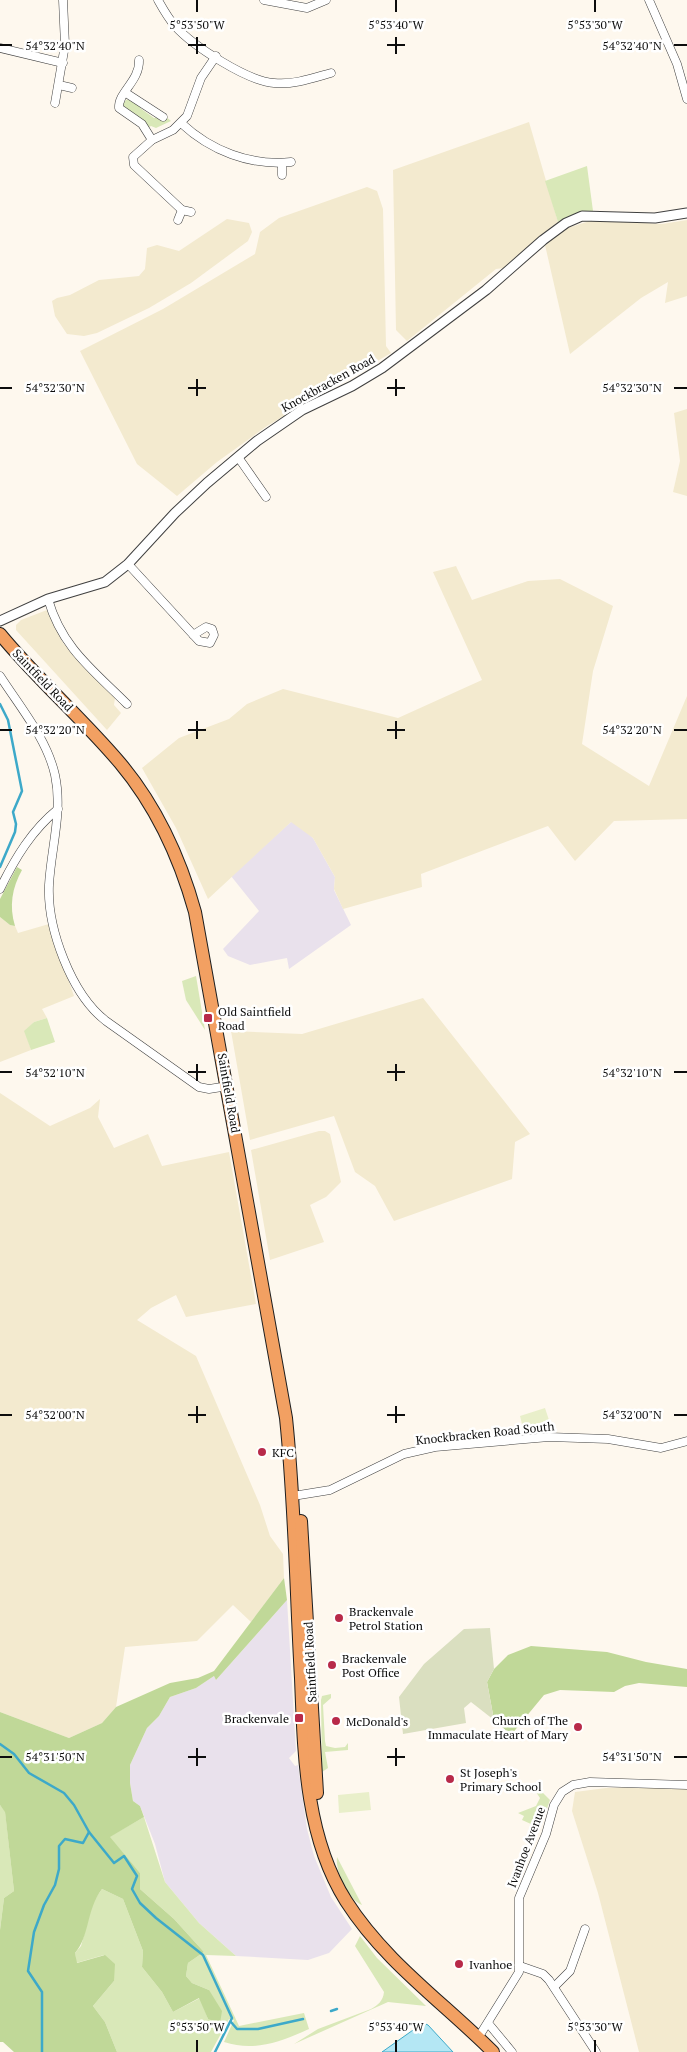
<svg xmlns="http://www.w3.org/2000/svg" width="687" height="2052" font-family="'PT Serif',serif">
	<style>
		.industrial { fill: #e9e1ec }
		.farmland { fill: #f3eacf }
		.green { fill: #d9e8b8 }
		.forest { fill: #c0d898 }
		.cemetery { fill: #dadfc0 }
		.pitch { fill: #e9efca }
		.water { fill: #b4e7f4; stroke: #3da9c9 }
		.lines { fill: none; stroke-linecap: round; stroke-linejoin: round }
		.stream { stroke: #3da9c9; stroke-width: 2.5 }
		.minor-casing { stroke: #404040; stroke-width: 9 }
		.tertiary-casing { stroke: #404040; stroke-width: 11 }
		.trunk-casing { stroke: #1e1e1e; stroke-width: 14 }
		.minor { stroke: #fff; stroke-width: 8 }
		.tertiary { stroke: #fff; stroke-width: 9 }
		.trunk { stroke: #f2a062; stroke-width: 12 }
		.ticks { fill: none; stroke: #0d0d0d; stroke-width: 2 }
		.poi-dot { fill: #b82a49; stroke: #fff; stroke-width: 2 }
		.labels { text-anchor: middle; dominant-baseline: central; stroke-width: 5; stroke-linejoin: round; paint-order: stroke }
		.street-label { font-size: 12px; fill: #0d0d0d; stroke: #fff }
		.poi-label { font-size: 12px; fill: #0d0d0d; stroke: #fff; text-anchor: start }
		.ticks-label { font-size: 12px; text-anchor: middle; fill: #0d0d0d; stroke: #fff; stroke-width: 5; stroke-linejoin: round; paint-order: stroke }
	</style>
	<rect width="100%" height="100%" fill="#fef8ee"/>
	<g class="industrial">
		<polygon points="292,821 298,824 313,838 335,877 334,890 351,925 289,969 287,958 250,965 228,956 223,949 259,911 231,876"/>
		<polygon points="287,1600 296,1751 289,1758 295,1766 298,1765 307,1829 314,1856 331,1897 352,1929 329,1953 308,1960 236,1956 199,1923 165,1882 155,1844 140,1806 133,1801 130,1783 130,1765 147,1728 159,1716 170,1697 196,1688 214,1676 216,1680"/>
	</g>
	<g class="farmland">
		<polygon points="529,122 558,222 504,268 496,269 407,341 396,330 393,170"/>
		<polygon points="367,187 377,191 383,209 386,346 391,353 267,426 217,462 177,496 137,464 80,351 163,309 255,254 260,232 279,218"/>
		<polygon points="227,219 249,223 252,232 248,241 191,283 149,308 97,333 84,336 67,334 55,316 52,301 57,298 70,295 99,280 139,276 145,269 147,248 157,245 179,251"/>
		<polygon points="593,220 662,224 687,220 687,296 665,303 668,282 641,298 570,354 545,245 564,229"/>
		<polygon points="687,409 687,496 673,492 680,461 674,413"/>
		<polygon points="456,566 472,600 528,581 560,579 613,606 593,671 582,744 649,786 687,696 687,819 614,821 575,861 548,826 421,874 422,887 343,909 334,889 335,877 313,838 291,822 208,899 176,828 142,768 179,738 229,719 247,704 283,689 398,718 482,680 433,572"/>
		<polygon points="47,610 63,643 115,698 114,705 121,713 107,730 16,630 16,625 21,620"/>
		<polygon points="0,917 10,925 15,926 18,933 49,924 74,996 42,1009 47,1018 34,1022 25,1031 31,1050 0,1062"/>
		<polygon points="423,998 530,1134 515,1142 512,1179 394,1221 375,1186 355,1172 334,1116 250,1140 231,1031 302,1034"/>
		<polygon points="0,1093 50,1126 90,1108 100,1099 98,1117 114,1148 148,1134 162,1166 229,1152 256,1304 186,1317 176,1295 151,1308 137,1320 196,1356 260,1505 270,1536 283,1554 284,1578 251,1622 233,1605 197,1641 125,1647 116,1707 102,1723 69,1738 0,1712"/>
		<polygon points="319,1131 325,1131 330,1134 341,1182 326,1197 310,1205 324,1242 270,1260 251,1150"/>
		<polygon points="650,1787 687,1789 687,2052 639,2052 598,1893 572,1811 575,1792 606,1788"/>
	</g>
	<g class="green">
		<polygon points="130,99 140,104 140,108 154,118 165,116 171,121 156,128 151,126 147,128 126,111 122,105 126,100"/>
		<polygon points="587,166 593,211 578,213 558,222 545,181"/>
		<polygon points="196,976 205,1030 186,1000 182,981"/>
		<polygon points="47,1018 55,1042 31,1050 24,1031 34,1022"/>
		<polygon points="331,1694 331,1698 323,1705 325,1741 326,1746 335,1748 345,1747 348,1743 348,1750 325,1752 328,1768 322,1772 321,1700 322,1696"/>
		<polygon points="536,1792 542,1792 550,1800 540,1828 522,1820 524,1816 518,1813 536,1806 540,1798"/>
		<polygon points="0,1805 5,1811 14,1891 4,1898 0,1930"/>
		<path d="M144 1817 165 1882 199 1923 236 1956 206 1955 239 2026 304 2013 309 2029C281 2042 254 2052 224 2042L234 2020 229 2019 211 2052H117L105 2022 93 2006 114 1981 104 1955 76 1963 75 1953 81 1946 93 1902 102 1889 123 1899 143 1951 142 1967 162 1992 173 2012 200 1998 208 2019 209 1990 192 1983 186 1976 188 1963 204 1952 174 1919 140 1889V1873L109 1837Z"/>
		<path d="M337 1857 362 1905C348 1900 335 1871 337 1857Z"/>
		<path d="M360 1936 377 1958 426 2006 388 2002 294 2044 318 2029 371 2009C378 2005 383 2001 384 1992L355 1946Z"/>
	</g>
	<g class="forest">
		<path d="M17 867 22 870C12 888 9 906 15 926L10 925 0 917V899Z"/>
		<path d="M284 1578 287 1600 216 1680 214 1676 196 1688 170 1697 159 1716 147 1728 130 1765V1783L133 1801 140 1806 144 1817 110 1837 140 1873V1889L174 1919 204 1952 188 1963 186 1976 192 1983 209 1990 222 2011 220 2023 208 2019 199 1998 173 2012 162 1992 142 1967 143 1951 123 1899 102 1889C86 1910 90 1936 75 1953L77 1963 105 1955 115 1964 114 1981 93 2006 105 2022 117 2052H14L3 2042H0V1930L4 1898 14 1891 5 1812 0 1805V1712L69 1738 102 1723 116 1707 170 1683 198 1678 214 1671Z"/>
		<polygon points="531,1646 607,1652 646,1662 687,1669 687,1687 639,1683 625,1686 614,1692 560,1690 544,1695 511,1735 494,1720 487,1682 494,1669 508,1655"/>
	</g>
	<polygon class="cemetery" points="490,1628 494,1669 487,1682 494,1720 471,1702 464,1708 466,1723 403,1734 399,1697 424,1664 464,1629"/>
	<g class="pitch">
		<polygon points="545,1408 549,1420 523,1428 520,1416"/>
		<polygon points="369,1792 371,1810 339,1813 338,1795"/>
	</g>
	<polygon class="water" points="423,2023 428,2025 453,2052 382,2052"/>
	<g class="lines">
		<g class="stream">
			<polyline points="0,704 8,720 22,791 13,812 16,824 15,832 0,867"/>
			<polyline points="0,1744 14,1754 29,1773 64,1793 74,1805 89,1832 114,1863 124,1856 137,1876 132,1889 140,1903 156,1918 203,1955 232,2018 215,2052"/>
			<polyline points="331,2011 337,2009"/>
			<polyline points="231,2022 237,2029 258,2029 303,2019"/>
			<polyline points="42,2052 42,1992 28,1971 34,1932 44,1905 55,1885 59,1869 59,1846 65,1839 83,1843 89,1832"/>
		</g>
		<defs>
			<g id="minor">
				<path d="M158 0C163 9 168 18 175 26 193 46 247 81 274 83 294 85 313 78 331 73"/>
				<polyline points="264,0 307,8 326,0"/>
				<polyline points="649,0 677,64 687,99"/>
				<polyline points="0,48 63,63"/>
				<path d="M139 60C140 81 118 92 119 108L142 124 152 140 173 130 187 116 201 78 216 56"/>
				<polyline points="59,85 72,88"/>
				<polyline points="126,93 163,117"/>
				<polyline points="55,103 65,45 63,0"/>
				<path d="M181 123C211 151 250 166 291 162"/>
				<polyline points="152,140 133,157 134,165 182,210 191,212"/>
				<polyline points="282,175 282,163"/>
				<polyline points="178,220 182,210"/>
				<polyline points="238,457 266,497"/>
				<polyline points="128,564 199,641 210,643 214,635 212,629 206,627 193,635"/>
				<path d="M48 599C62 648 93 670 127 704"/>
				<path d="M0 676C20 707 47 739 55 775 63 812 51 848 49 885 47 928 71 994 106 1021L199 1087 209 1089 228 1086"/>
				<path d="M0 889C15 858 32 830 58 809"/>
				<polyline points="293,1496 330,1490 404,1454 435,1447 549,1437 608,1439 661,1448 687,1441"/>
				<polyline points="520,1966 543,1974 549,1980 596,2052"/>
				<polyline points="554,1987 570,1971 585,1929"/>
				<polyline points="488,2023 512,2052"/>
				<polyline points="478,2038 519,1972 519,1898 546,1834 554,1805 562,1792 573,1785 590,1782 687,1785"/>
			</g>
			<polyline id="tertiary" points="0,621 48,599 105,582 128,564 175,513 207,483 257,441 302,410 352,386 382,368 486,290 543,240 566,223 582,216 655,218 687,213"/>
			<g id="trunk">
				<path d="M0 634C37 679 82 718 120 763 156 806 180 858 195 912L286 1418C295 1504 296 1592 301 1678 304 1753 305 1836 346 1901 385 1962 443 2002 493 2052"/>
				<polyline points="301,1521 317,1793"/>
			</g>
		</defs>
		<use href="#minor" class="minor-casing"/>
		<use href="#tertiary" class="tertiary-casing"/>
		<use href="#trunk" class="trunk-casing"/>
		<use href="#minor" class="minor"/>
		<use href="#tertiary" class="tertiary"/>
		<use href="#trunk" class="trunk"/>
	</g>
	<path class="ticks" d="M197 0V12M396 0V12M595 0V12M197 37V54M396 37V54M0 45H12M188 45H206M387 45H405M674 45H687M197 379V396M396 379V396M0 388H12M188 388H206M387 388H405M674 388H687M197 721V739M396 721V739M0 730H12M188 730H206M387 730H405M674 730H687M197 1064V1081M396 1064V1081M0 1072H12M188 1072H206M387 1072H405M674 1072H687M197 1406V1423M396 1406V1423M0 1415H12M188 1415H206M387 1415H405M674 1415H687M197 1748V1766M396 1748V1766M0 1757H12M188 1757H206M387 1757H405M674 1757H687M197 2040V2052M396 2040V2052M595 2040V2052"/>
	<g class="poi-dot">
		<rect x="203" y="1013" width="10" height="10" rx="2.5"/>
		<circle cx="262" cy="1452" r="5"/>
		<circle cx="339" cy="1618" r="5"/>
		<circle cx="332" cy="1665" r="5"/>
		<rect x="294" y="1713" width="10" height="10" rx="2.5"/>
		<circle cx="336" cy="1721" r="5"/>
		<circle cx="578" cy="1727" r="5"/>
		<circle cx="450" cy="1779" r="5"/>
		<circle cx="459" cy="1964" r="5"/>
	</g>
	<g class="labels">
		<g class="street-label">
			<text transform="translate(328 383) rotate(-29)">Knockbracken Road</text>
			<text transform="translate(43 680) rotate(46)">Saintfield Road</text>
			<text transform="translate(229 1093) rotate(80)">Saintfield Road</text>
			<text transform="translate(485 1433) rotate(-6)">Knockbracken Road South</text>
			<text transform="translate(310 1662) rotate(-93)">Saintfield Road</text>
			<text transform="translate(526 1847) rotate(-69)">Ivanhoe Avenue</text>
		</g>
		<g class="poi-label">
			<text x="218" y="1011">Old Saintfield<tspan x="218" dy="14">Road</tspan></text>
			<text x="272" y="1452">KFC</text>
			<text x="349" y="1611">Brackenvale<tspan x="349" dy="14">Petrol Station</tspan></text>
			<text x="342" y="1658">Brackenvale<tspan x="342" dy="14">Post Office</tspan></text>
			<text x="289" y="1718" text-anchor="end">Brackenvale</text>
			<text x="568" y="1720" text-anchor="end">Church of The<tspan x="568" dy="14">Immaculate Heart of Mary</tspan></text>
			<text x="346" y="1721">McDonald's</text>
			<text x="460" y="1772">St Joseph's<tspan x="460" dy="14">Primary School</tspan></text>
			<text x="469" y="1964">Ivanhoe</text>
		</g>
	</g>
	<g class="ticks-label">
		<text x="197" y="29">5°53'50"W</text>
		<text x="396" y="29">5°53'40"W</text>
		<text x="595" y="29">5°53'30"W</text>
		<text x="55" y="50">54°32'40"N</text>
		<text x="632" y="50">54°32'40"N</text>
		<text x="55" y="392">54°32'30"N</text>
		<text x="632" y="392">54°32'30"N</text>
		<text x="55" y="734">54°32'20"N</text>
		<text x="632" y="734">54°32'20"N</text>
		<text x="55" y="1077">54°32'10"N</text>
		<text x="632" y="1077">54°32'10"N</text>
		<text x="55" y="1419">54°32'00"N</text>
		<text x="632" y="1419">54°32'00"N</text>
		<text x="55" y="1761">54°31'50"N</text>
		<text x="632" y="1761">54°31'50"N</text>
		<text x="197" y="2031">5°53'50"W</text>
		<text x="396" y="2031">5°53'40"W</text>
		<text x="595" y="2031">5°53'30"W</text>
	</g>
</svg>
